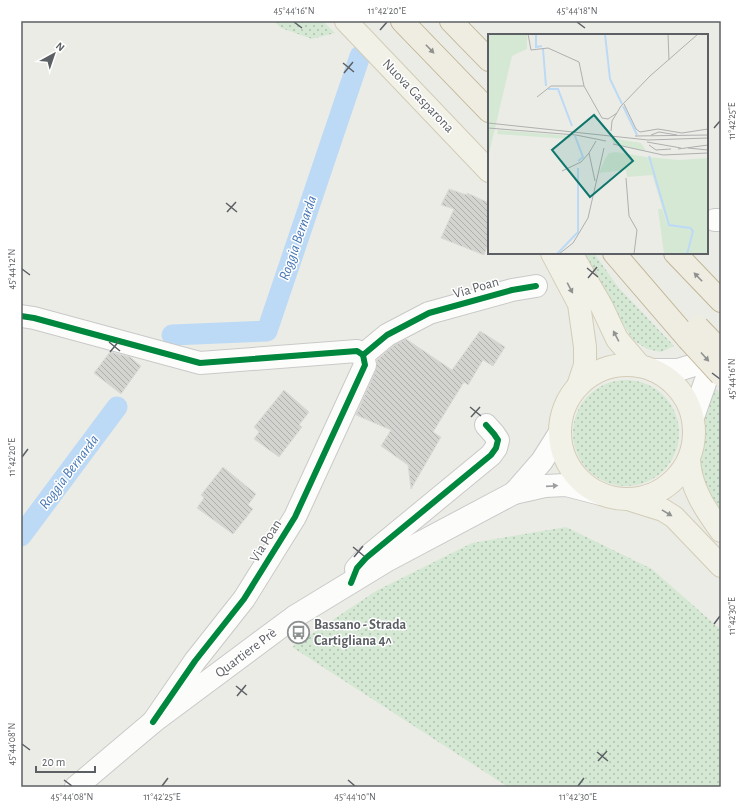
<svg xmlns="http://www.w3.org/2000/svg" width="742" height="808" font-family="'Alegreya Sans',sans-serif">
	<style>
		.grass { fill: url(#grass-dots) }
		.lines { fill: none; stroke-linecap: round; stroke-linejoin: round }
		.canal { stroke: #bcdaf5; stroke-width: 21 }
		.building { fill: url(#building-back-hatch); stroke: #dcdad6 }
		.minor-casing { stroke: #c9c9c9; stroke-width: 24 }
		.major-casing { stroke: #d3cdb6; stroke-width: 24 }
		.highway-casing { stroke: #c2b796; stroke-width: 24 }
		.minor { stroke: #fcfcfb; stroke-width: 22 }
		.major { stroke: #f2f1e8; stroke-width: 22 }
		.highway { stroke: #efece1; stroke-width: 22 }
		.highway-bridge-casing { stroke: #c2b796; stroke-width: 24; stroke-linecap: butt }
		.highway-bridge { stroke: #efece1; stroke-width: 22 }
		.cycleway-casing { stroke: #fff; stroke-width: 8 }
		.cycleway { stroke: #00873e; stroke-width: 6 }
		.oneway { fill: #8f9190 }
		.oneway2 { fill: #909392 }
		.oneway3 { fill: #9c9ea0 }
		.ticks { fill: none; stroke: #5c6064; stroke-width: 1.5 }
		.labels { text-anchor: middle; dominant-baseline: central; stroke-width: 3; stroke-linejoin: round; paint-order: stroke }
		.street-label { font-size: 14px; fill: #5c6064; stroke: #fff }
		.poi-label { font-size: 14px; font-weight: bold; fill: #5c6064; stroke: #fff; text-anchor: start }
		.water-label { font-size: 15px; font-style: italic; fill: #4878b5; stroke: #fff }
		.inset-river { fill: none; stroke: #bcdaf5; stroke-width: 2 }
		.inset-road { fill: none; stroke: #aeb0af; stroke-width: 1 }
		.view { fill: #0f766e; fill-opacity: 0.15; stroke: #0f766e; stroke-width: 2 }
		.inset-edge { fill: none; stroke: #5c6064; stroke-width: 2 }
		.neatline { fill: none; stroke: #5c6064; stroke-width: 1.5 }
		.ticks-label { font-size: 10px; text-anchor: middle; fill: #5c6064 }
	</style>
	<defs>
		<pattern id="grass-dots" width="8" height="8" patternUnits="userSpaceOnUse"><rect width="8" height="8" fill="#d5e8d4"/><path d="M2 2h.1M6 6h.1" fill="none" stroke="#b0bfb0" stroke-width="1.8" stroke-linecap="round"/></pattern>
		<pattern id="building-back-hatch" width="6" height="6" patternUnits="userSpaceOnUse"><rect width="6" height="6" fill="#d3d3d0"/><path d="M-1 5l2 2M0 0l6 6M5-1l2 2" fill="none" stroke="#aeafac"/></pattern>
	</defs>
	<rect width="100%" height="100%" fill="#ecece7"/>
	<g class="grass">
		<polygon points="274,21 323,21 335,33 312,39 281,28"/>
		<polygon points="580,253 594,253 618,287 674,346 661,352 647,349 633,340"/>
		<circle cx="626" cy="433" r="53"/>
		<polygon points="714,387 721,394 721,516 696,467 704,437 706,401"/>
		<polygon points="566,527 652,569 721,630 721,787 508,787 292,647 376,591 472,543"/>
	</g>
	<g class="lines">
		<g class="canal">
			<polyline points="172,335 267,331 360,56"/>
			<polyline points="21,536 117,407"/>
		</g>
	</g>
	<g class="building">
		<polygon points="449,189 467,195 467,193 489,203 489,242 484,255 441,238 454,209 441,205"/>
		<polygon points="480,331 505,347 493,366 483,360 468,385 464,382 433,432 441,437 411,489 408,465 381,446 391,430 356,415 376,370 377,360 394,345 406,339 452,370"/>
		<polygon points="110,352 130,357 141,366 121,394 94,373"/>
		<polygon points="284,390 309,412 299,425 302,427 279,457 254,439 259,432 254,427"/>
		<polygon points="223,467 256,494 248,505 253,509 233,534 197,508 204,498 201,495"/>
	</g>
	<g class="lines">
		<defs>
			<g id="minor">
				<polyline points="715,220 721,220"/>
				<polyline points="21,316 34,318 200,363 357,351 363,355 365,365 295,517 244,599 195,661 153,722"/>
				<polyline points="363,355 387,335 429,313 512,290 536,286"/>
				<polyline points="653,370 678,370 691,366"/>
				<polyline points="693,417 706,380"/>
				<polyline points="514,493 542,461 559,434"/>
				<polyline points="356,569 366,558 491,455 496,448 498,440 494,434 486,425"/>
				<polyline points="76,787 153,722 294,617 386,561 514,493 545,486 566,485 601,494"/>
			</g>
			<g id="major">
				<polyline points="346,21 489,171"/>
				<polyline points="552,253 579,304 585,347 585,365 579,383"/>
				<polyline points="568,253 575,260 602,307 617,339 640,366"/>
				<circle cx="627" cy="432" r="67"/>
				<path d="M689 459C690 487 705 509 721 531"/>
				<polyline points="631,500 663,510 674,517 721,566"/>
			</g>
			<g id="highway">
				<polyline points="402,21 489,111"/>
				<polyline points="451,21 489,60"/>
				<polyline points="614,253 688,339"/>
				<polyline points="675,253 721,301"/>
			</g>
		</defs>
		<use href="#minor" class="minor-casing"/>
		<use href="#major" class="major-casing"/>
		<use href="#highway" class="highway-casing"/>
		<use href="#minor" class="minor"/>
		<use href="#major" class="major"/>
		<use href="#highway" class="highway"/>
		<defs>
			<g id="highway-bridge">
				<polyline points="698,327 721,351"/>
				<polyline points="688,339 721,375"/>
			</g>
		</defs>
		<use href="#highway-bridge" class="highway-bridge-casing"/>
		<use href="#highway-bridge" class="highway-bridge"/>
		<defs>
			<g id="cycleway">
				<polyline points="21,316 34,318 200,363 357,351 363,355 365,365 295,517 244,599 195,661 153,722"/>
				<polyline points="363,355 387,335 429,313 512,290 536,286"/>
				<polyline points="351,583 357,568 366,558 491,455 496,448 498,440 494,434 486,425"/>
			</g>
		</defs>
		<use href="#cycleway" class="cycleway-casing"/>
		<use href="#cycleway" class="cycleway"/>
	</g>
	<defs><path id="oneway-solid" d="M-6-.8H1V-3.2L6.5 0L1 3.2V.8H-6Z"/></defs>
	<g class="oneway">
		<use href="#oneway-solid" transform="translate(430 49) rotate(46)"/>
		<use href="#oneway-solid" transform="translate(698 277) rotate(-134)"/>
		<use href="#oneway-solid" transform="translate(705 357) rotate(48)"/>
	</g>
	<g class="oneway2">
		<use href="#oneway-solid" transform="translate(570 288) rotate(62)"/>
		<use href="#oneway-solid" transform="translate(616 336) rotate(-118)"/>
		<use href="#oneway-solid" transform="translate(667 513) rotate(31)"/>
	</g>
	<use class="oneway3" href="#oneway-solid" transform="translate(552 486) rotate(-4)"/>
	<path class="ticks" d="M294 22 302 28M577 22 585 28M380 30 387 22M343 63 354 72M344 73 353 62M714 128 720 121M226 203 237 212M227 212 236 202M587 268 598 277M22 269 30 275M588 278 597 267M109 342 120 351M110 352 119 341M712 373 720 379M470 407 481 416M471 417 480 407M22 457 28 449M353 547 364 556M354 557 363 546M714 624 720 616M236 686 247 695M237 696 246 685M22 744 30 750M597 752 608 761M598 761 607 751M64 780 72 786M348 780 355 786M162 786 168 778M578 786 584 778"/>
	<defs>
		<symbol id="bus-ring" viewBox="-11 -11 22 22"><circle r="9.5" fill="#fff" stroke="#8e9192" stroke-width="1.5"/><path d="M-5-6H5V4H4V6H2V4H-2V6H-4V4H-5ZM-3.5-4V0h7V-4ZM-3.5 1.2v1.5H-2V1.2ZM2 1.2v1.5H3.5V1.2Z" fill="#8e9192"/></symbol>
	</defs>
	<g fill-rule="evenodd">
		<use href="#bus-ring" x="286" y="620" width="25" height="25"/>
	</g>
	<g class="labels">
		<g class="street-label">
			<text transform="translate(418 96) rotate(46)">Nuova Gasparona</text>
			<text transform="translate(476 288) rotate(-16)">Via Poan</text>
			<text transform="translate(266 541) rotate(-58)">Via Poan</text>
			<text transform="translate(246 653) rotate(-37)">Quartiere Prè</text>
		</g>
		<g class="poi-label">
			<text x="314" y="625">Bassano - Strada<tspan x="314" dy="16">Cartigliana 4^</tspan></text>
		</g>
		<g class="water-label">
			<text transform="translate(298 238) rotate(-71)">Roggia Bernarda</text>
			<text transform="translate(69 472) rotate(-53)">Roggia Bernarda</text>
		</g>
	</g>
	<g transform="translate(488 34)">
		<rect width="220" height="220" fill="#ecece7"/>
		<path d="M10 96 84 102 81 105 9 100ZM123 104 153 109 158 117 126 110ZM128 118 159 123 165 141 139 143 138 136 111 139 117 125 121 119ZM170 175H174L180 193 198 194 204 197 198 220H176Z" fill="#d5e8d4"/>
		<path d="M0 0H39V15L24 22 0 124Z" fill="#d5e8d4"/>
		<path d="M159 123 191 126 220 124V220H198L203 204 202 195 180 193Z" fill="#d5e8d4"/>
		<path class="inset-river" d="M48 0V13L54 12M117 0 122 45 134 70M55 15 58 52M60 55H70L84 92M135 72 149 101M87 102 95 123 90 127M161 122 181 191 202 194 205 197 199 220M69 220 90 198V134"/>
		<path class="inset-road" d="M40 0 43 16 60 14 91 28 96 52 114 84 120 85 129 79M180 0 181 26M49 63 63 52H96M136 70 148 95 152 98 170 95 194 99 220 95M0 89 160 106 220 104M0 94 88 101 118 107M123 97 124 87 133 72 162 42 210 0M163 101 171 98 189 101M147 102 220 101M159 108 193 114M125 110 175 121 220 119M161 111 168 116 183 115M200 114 220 116M190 115 220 111M101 119 108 107M74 137 93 128 101 119 107 147M138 144 141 182 149 196 146 220M71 220 85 209 100 184 116 114"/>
		<path class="view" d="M106 81 145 127 102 163 64 116Z"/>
		<rect width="220" height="220" class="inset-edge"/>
	</g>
	<rect width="742" height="808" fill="none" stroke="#ffffff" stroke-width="44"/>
	<g transform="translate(54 54) rotate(40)" stroke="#ffffff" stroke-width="3" paint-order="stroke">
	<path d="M0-3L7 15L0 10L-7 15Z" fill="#5c6064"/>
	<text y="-6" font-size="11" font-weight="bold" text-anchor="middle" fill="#5c6064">N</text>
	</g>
	<path d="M36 766v6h59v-6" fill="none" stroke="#5c6064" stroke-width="2"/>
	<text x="42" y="766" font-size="12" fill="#5c6064" stroke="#ffffff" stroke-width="3" paint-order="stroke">20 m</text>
	<rect x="22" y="22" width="698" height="764" class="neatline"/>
	<g class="ticks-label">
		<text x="294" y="14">45°44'16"N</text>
		<text x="387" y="14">11°42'20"E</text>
		<text x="577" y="14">45°44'18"N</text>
		<text transform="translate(731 121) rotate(-90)" y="4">11°42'25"E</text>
		<text transform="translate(11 269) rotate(-90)" y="4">45°44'12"N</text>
		<text transform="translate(731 379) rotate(-90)" y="4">45°44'16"N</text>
		<text transform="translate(11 457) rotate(-90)" y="4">11°42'20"E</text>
		<text transform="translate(731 616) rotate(-90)" y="4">11°42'30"E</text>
		<text transform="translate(11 744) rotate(-90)" y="4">45°44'08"N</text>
		<text x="72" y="800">45°44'08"N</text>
		<text x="162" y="800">11°42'25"E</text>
		<text x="355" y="800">45°44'10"N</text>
		<text x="578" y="800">11°42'30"E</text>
	</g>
</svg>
